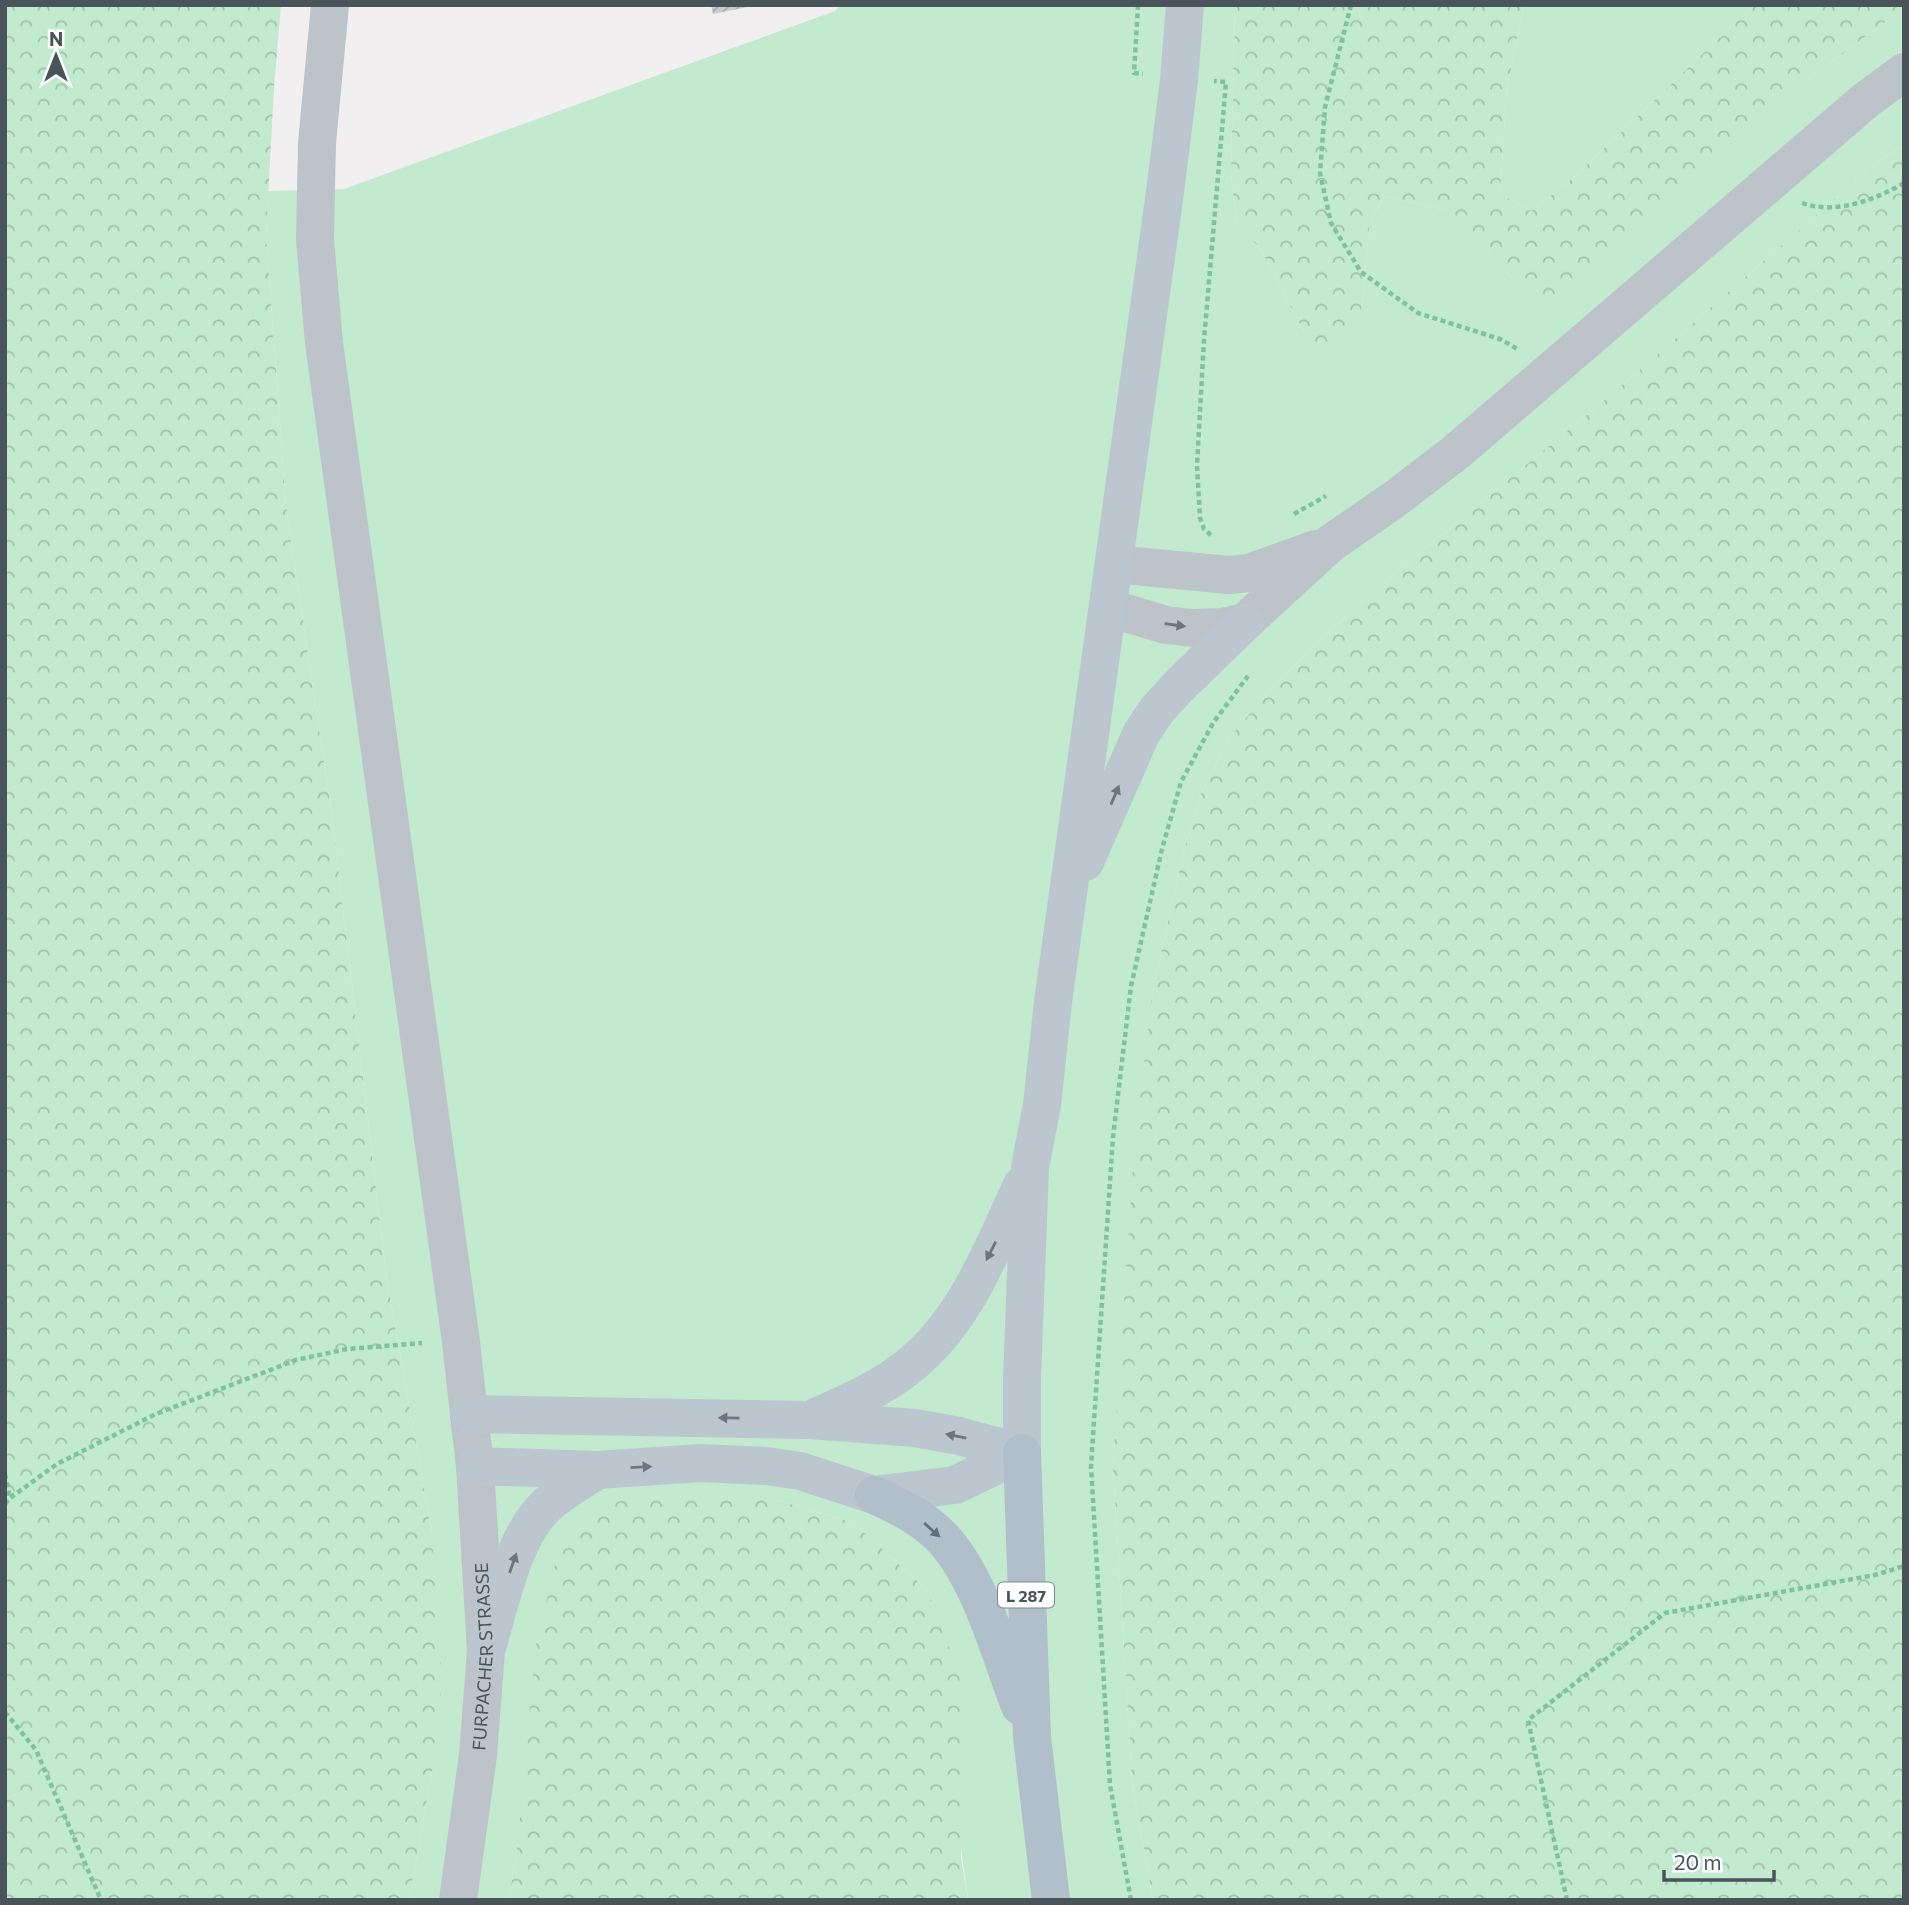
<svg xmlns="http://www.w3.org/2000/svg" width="1909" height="1905" font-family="Commissioner,sans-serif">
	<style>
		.grass { fill: #c2eacf }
		.forest { fill: url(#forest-crowns) }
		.building { fill: url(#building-hatch) }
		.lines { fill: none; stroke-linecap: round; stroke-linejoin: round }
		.path { stroke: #7dc49e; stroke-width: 4.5; stroke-dasharray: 5 3.5; stroke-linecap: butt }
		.minor { stroke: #bcc4ca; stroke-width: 38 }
		.tertiary { stroke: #bcc4ca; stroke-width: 38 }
		.secondary { stroke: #bcc6ce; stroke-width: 38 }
		.primary { stroke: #b1bfcb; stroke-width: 38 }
		.oneway { fill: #6c757c }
		.oneway2 { fill: #6c767d }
		.oneway3 { fill: #636e76 }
		.labels { text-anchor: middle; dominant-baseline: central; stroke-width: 7; stroke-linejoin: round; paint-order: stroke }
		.shield { fill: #fff; stroke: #80878c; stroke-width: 2 }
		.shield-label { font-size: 16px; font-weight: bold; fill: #49535a }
		.street-label { font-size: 18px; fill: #49535a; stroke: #fff }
	</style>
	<defs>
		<pattern id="forest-crowns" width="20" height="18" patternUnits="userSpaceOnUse" patternTransform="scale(1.75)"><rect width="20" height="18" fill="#c2eacf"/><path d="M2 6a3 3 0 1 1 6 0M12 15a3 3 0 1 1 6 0" fill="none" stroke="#a0c0ab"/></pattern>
		<pattern id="building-hatch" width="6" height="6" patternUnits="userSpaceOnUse" patternTransform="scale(1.75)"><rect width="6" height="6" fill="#c9ccd1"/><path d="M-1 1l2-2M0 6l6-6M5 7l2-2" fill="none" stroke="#a5a8ad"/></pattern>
	</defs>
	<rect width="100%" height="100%" fill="#f1efef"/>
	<g class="grass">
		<polygon points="840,5 1235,5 1231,173 1236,224 1260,248 1305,334 1361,312 1370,222 1385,196 1449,211 1512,278 1802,84 1904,8 1904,145 1873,165 1611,395 1364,599 1277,682 1230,737 1202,791 1183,854 1153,990 1113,1466 1132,1783 1153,1900 968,1900 927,1590 854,1523 777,1500 518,1841 509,1900 409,1900 432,1772 432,1533 386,1275 333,823 286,506 266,235 268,191 344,189 835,11"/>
		<polygon points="1524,5 1754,5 1573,178 1531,211 1500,194 1507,87"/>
	</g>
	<g class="forest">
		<polygon points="5,5 281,5 274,88 266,235 286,506 333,823 386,1275 432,1533 442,1682 432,1772 409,1900 5,1900"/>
		<polygon points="1235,5 1524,5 1507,87 1500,194 1531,211 1573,178 1754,5 1904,5 1904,8 1802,84 1558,308 1512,278 1449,211 1385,196 1370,222 1361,312 1348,336 1321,348 1305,334 1260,248 1236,224 1231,173"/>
		<polygon points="1904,145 1904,1900 1153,1900 1132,1783 1113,1466 1135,1139 1153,990 1183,854 1202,791 1230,737 1277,682 1364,599 1611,395 1873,165"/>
		<polygon points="635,1496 777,1500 854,1523 927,1590 960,1676 961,1859 968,1900 509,1900 518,1841 535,1648 557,1557 584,1514"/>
	</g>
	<polygon class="building" points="711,5 753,5 753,6 713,14"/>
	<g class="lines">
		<g class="path">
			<polyline points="1138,5 1134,73 1143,74"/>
			<polyline points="1351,5 1325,107 1320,173 1331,223 1361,272 1418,313 1500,339 1519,350"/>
			<path d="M1802 203C1835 215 1875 200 1904 183"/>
			<polyline points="1294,514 1326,496"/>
			<polyline points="1211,535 1204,529 1200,518 1197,465 1204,340 1226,82 1214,81"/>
			<polyline points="5,1474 10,1498"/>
			<polyline points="5,1504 10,1498 57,1464 156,1414 296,1360 347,1349 422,1343"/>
			<polyline points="5,1712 36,1750 101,1900"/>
			<polyline points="1131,1900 1110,1785 1091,1466 1113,1137 1131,986 1162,849 1181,782 1213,723 1248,676"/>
			<polyline points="1567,1900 1528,1720 1665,1613 1875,1575 1904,1566"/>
		</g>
		<polyline class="minor" points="330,5 317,143 315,239 324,343 461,1342 469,1414"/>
		<g class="tertiary">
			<polyline points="1114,564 1229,575 1249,573 1316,549"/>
			<polyline points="1109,608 1166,625 1192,628 1222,627 1245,622 1331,543 1392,501 1455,453 1866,100 1904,72"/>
			<path id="s1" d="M458 1900 478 1755 486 1651 475 1466 469 1414"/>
		</g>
		<g class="secondary">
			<polyline points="1085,862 1141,734 1157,710 1179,686 1245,622"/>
			<polyline points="469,1414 810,1420 915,1428 959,1436 1022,1453"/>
			<path d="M814 1418C845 1404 876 1391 904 1370 964 1326 992 1249 1022 1185"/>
			<polyline points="1022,1453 1022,1380 1030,1167 1042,1105 1053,1002 1165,192 1179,80 1185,5"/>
			<polyline points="475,1466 597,1470 701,1463 767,1466 800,1471 874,1495 955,1485 1022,1453"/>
			<path d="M486 1651C500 1606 512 1536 548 1504 563 1491 581 1481 597 1470"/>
		</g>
		<g class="primary">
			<polyline points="1022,1453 1032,1737 1051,1900"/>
			<path d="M874 1495C901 1507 927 1520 946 1542 982 1584 1000 1655 1020 1706"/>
		</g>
	</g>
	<defs><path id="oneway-solid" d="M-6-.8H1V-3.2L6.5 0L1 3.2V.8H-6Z" transform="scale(1.75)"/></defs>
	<use class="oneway" href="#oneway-solid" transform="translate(1175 625) rotate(8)"/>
	<g class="oneway2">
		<use href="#oneway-solid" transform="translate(1115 795) rotate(-67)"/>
		<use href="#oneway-solid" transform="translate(991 1251) rotate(117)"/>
		<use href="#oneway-solid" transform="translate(729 1418) rotate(-179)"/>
		<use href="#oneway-solid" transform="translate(956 1436) rotate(-168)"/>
		<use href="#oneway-solid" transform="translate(641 1467) rotate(-3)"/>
		<use href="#oneway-solid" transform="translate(513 1563) rotate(-71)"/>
	</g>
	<use class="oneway3" href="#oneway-solid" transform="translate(932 1530) rotate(42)"/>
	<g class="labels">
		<rect class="shield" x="998" y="1582.5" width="56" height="25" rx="5"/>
		<g class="shield-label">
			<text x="1026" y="1595">L 287</text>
		</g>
		<g class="street-label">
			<text stroke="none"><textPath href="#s1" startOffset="245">FURPACHER STRASSE</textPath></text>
		</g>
	</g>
	<rect width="1909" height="1905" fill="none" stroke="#49535a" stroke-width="14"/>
	<g transform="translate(56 56)" stroke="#ffffff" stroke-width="5" paint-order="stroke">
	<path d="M0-5L12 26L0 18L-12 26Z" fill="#49535a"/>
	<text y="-10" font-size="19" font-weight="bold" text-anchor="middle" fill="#49535a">N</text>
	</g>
	<path d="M1664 1870v10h110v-10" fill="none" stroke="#49535a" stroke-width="3.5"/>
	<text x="1674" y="1870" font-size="21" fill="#49535a" stroke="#ffffff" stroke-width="5" paint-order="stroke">20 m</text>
</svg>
